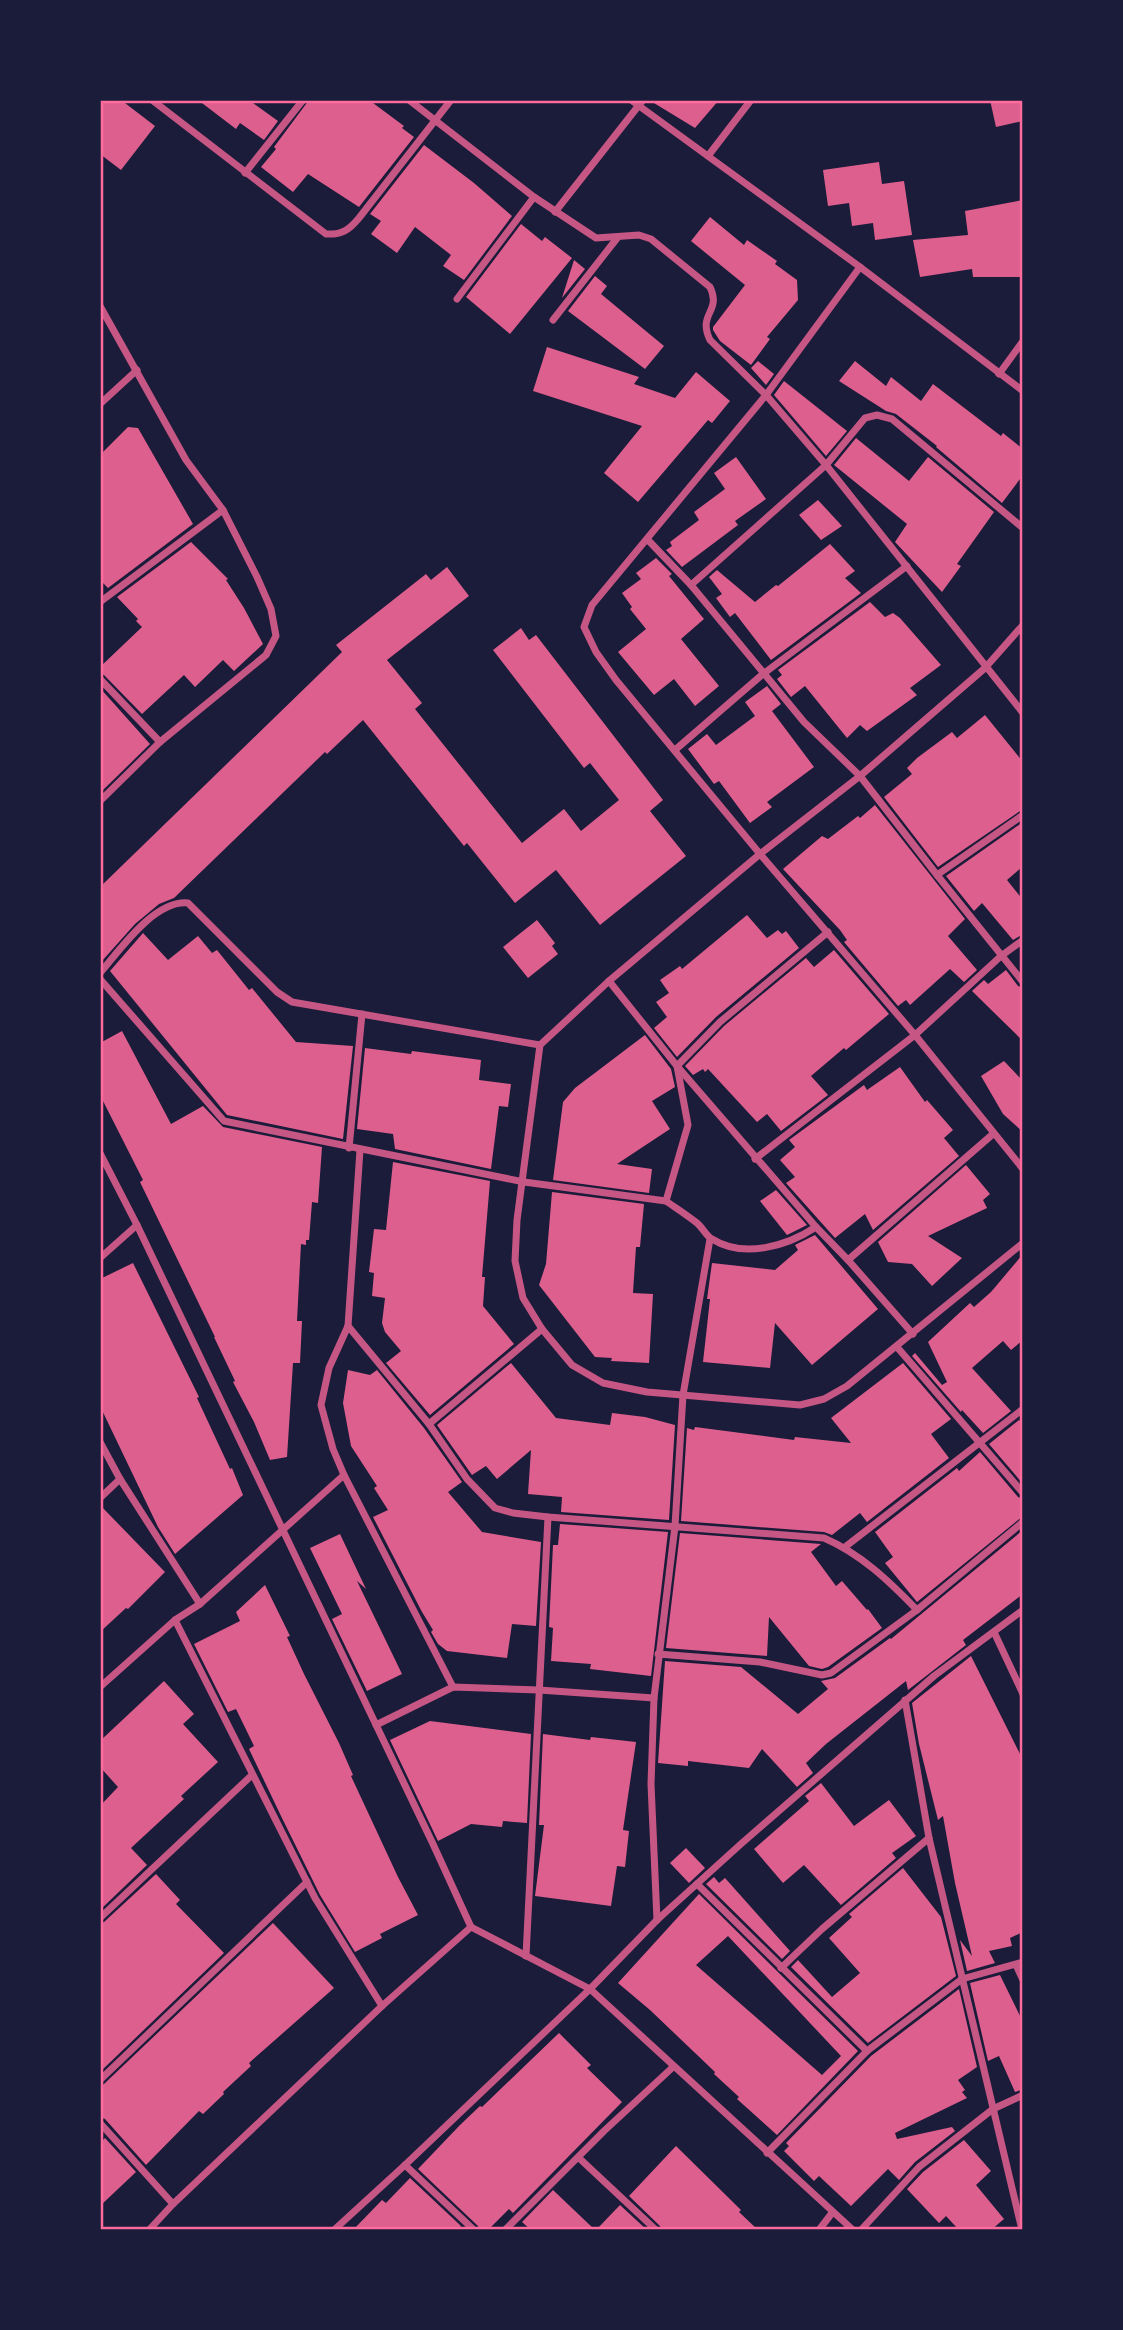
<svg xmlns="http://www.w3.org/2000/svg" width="1123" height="2330" font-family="'PT Sans',sans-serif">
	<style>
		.building { fill: #dd5f8e; fill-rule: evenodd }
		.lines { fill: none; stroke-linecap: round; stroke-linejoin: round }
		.minor { stroke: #c65784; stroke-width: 7 }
		.neatline { fill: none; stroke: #ff6b9d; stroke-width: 2.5 }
	</style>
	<rect width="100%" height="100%" fill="#1b1b3a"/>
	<g class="building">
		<polygon points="100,100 121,100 155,126 121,170 100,154"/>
		<polygon points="198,100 255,100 253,103 278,121 264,140 240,123 236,129"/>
		<polygon points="309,100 369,100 404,126 402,128 414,137 359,207 308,174 293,192 261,167 276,149 274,147"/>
		<polygon points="649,100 719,100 695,128"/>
		<polygon points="990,100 1023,100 1023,121 996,127"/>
		<polygon points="424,145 474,183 512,216 464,280 443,266 451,255 415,227 397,253 371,234 381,221 370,214"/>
		<polygon points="879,162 882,184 904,181 912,235 875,240 873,223 852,226 849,203 828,206 823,170"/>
		<polygon points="1023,200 1023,277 973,277 972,269 920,277 913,240 968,235 965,211"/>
		<polygon points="710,217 744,245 747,240 777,261 775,264 797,280 798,300 767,337 770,339 751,365 720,341 713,330 713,327 745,285 691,241"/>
		<polygon points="521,224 542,241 545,237 572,258 510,334 466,297"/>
		<polygon points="574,260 585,269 562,298"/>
		<polygon points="595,276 607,286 601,294 664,346 645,369 568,311"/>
		<polygon points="547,347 639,377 634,384 675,398 696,372 730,401 712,423 708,420 638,502 604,473 642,426 533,391"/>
		<polygon points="758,361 774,374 766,385 751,368"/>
		<polygon points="855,361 886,386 891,377 921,401 933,384 1001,436 1003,433 1023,449 1023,475 1002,503 936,447 937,446 896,414 886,411 839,381"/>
		<polygon points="784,381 847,431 826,456 774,395"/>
		<polygon points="128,427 138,428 193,524 108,588 100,580 100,455"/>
		<polygon points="856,438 909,481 928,457 994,512 957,564 961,566 942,592 895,542 907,524 834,465"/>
		<polygon points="736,457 766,499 735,521 738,525 682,567 666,550 672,546 670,542 699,520 694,512 725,489 714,473"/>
		<polygon points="818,500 842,526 821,540 799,515"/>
		<polygon points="191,542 228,579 226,580 244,608 263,644 234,671 223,660 195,687 184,675 142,714 104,675 100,673 100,667 142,627 136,621 138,619 117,597"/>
		<polygon points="830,544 855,571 845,578 861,593 771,660 735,613 730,617 716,598 722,594 709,577 717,570 755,602 776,585 778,586"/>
		<polygon points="656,558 672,574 669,576 704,619 681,639 719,686 695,706 674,679 654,695 618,652 646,629 630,609 632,607 622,593 641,579 636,573"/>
		<polygon points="447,567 469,596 387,660 422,703 415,709 522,843 564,809 581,831 619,800 590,763 584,768 493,650 521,628 529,640 536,635 663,800 650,811 686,856 600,925 556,870 515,903 467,843 464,846 363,720 327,754 325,752 174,898 159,904 135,924 102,961 100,958 100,887 342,652 336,645 426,574 431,580"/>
		<polygon points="870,602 885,617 893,613 900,618 941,665 910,688 917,695 867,731 860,725 847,738 805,686 791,697 777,679 782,675 778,670"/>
		<polygon points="767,686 781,704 772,711 814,767 767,802 772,807 750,823 719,781 714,784 688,749 707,734 716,745 755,716 745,702"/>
		<polygon points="100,688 150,744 100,793"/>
		<polygon points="985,715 1023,762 1023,809 938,867 884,797 912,774 907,768 917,758 952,732 957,738"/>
		<polygon points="875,805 965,919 948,936 977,970 964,982 950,969 910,1005 906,1000 898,1006 844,942 847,940 840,930 783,869 822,836 828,839 858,816 860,818"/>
		<polygon points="1023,822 1023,866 1007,880 1023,900 1023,934 1013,940 982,903 974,911 946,876"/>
		<polygon points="747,915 767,938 778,930 782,934 786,931 799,948 716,1017 677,1057 654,1028 667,1017 656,1002 669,993 660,980 680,966 682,969"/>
		<polygon points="537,920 555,943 552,946 558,954 528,978 503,947"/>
		<polygon points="143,933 168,960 198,936 212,953 217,950 249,990 252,988 296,1042 353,1046 343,1139 227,1115 110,971"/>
		<polygon points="834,950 889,1014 846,1050 844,1048 811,1076 828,1095 781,1131 767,1114 757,1122 708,1069 705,1072 703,1069 693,1075 685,1066 724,1026 806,958 814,967"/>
		<polygon points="1006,970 1018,986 1023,988 1023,1041 972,991 984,980 988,984"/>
		<polygon points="122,1031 171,1124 203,1106 223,1127 322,1147 318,1203 312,1202 309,1240 306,1240 306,1245 301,1244 297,1321 302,1321 300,1363 293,1363 287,1457 270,1460 254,1422 233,1382 235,1381 214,1337 215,1337 140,1182 143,1180 100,1095 100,1043"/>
		<polygon points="645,1035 671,1069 675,1087 652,1101 670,1129 617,1164 652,1169 649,1193 553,1180 563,1102 575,1088"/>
		<polygon points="365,1048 411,1054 412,1051 481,1060 479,1080 511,1084 508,1107 499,1106 491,1169 395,1149 393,1134 357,1129"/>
		<polygon points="1004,1061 1023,1081 1023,1132 1003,1114 981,1076"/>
		<polygon points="900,1067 925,1102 927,1100 953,1130 944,1138 959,1156 873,1230 865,1214 835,1238 786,1183 795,1177 780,1160 795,1147 789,1140 864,1085 867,1090"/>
		<polygon points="393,1162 490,1181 482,1277 485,1277 483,1306 514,1344 430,1415 386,1363 401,1351 385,1332 382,1323 385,1298 372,1296 374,1273 369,1272 374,1229 386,1230"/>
		<polygon points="966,1165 990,1194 983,1200 987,1208 928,1236 962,1258 932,1286 912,1264 888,1262 878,1242"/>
		<polygon points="776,1190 807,1225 787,1235 760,1201"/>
		<polygon points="552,1192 644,1204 640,1247 636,1247 633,1293 653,1294 649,1363 611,1361 612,1358 595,1357 539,1285 546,1264"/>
		<polygon points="815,1235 878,1309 812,1365 775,1323 770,1368 703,1362 710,1299 707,1299 712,1263 775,1270 798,1250 795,1245"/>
		<polygon points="1023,1254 1023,1340 1011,1350 1003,1341 972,1368 1011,1411 983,1433 962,1410 961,1412 912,1356 915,1353 942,1385 947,1382 928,1342 970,1303 974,1307 991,1292"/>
		<polygon points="133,1263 199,1397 197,1398 230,1469 232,1468 243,1495 175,1554 158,1527 100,1406 100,1279"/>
		<polygon points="511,1363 556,1418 610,1425 612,1413 645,1417 675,1425 669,1520 561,1512 562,1497 528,1494 531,1450 497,1479 486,1466 472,1475 437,1425"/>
		<polygon points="903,1363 951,1419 931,1434 949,1458 867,1522 860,1513 832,1535 824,1532 681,1521 687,1428 694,1430 695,1427 794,1440 795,1437 851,1443 831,1418"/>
		<polygon points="348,1370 370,1375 377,1370 424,1428 462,1482 448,1492 482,1532 541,1542 536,1626 512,1624 507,1658 447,1651 438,1644 431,1632 433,1630 422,1612 373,1517 388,1510 374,1488 377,1486 351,1446 343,1403"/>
		<polygon points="1019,1420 1023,1424 1023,1484 989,1444"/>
		<polygon points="980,1452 1018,1497 1023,1499 1023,1516 917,1602 885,1563 893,1557 875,1532 957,1468 959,1471"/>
		<polygon points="100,1505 165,1572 128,1609 126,1608 100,1632"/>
		<polygon points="560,1524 668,1532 651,1676 590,1669 591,1664 551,1661 553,1628 549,1627 553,1545 558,1545"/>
		<polygon points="1023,1530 1023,1594 963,1640 966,1645 908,1690 906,1681 826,1744 806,1763 813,1773 797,1787 762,1749 749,1768 688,1761 688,1766 658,1763 665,1661 741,1667 798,1714 828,1689 821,1681 835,1678 890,1638 891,1639"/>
		<polygon points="680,1533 821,1544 811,1552 836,1586 842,1581 867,1610 868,1609 882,1628 828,1667 822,1669 809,1666 769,1617 767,1656 666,1648"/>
		<polygon points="340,1534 366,1589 357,1581 402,1674 367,1691 332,1619 342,1614 310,1548"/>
		<polygon points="265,1585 290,1636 287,1637 304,1674 339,1743 353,1775 351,1776 398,1877 418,1915 380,1934 382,1938 355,1952 320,1895 281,1816 249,1749 254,1746 236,1709 228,1712 194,1644 240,1621 236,1612"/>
		<polygon points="971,1656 1023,1760 1023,1932 1010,1938 1012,1946 989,1951 995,1963 967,1971 960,1940 972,1956 955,1883 943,1816 938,1820 919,1744 912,1703"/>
		<polygon points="164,1681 194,1714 183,1724 218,1762 181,1796 184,1799 131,1848 147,1865 100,1910 100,1806 118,1787 100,1767 100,1741"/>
		<polygon points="430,1721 531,1734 527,1823 503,1821 502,1827 471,1824 438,1841 390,1740"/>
		<polygon points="543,1734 590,1740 591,1737 636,1742 623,1830 629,1831 625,1867 617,1866 611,1906 535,1896 544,1825 539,1825"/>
		<polygon points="821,1783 854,1826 889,1800 916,1836 892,1853 896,1858 841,1905 804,1865 783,1883 754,1849 809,1801 805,1796"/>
		<polygon points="686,1848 705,1868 689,1883 670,1863"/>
		<polygon points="903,1868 941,1917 956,1976 868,2043 791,1967 798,1960 832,1997 860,1973 829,1938 852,1917 849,1914"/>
		<polygon points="156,1874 180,1900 176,1904 224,1953 100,2072 100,1924 104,1922"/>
		<polygon points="714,1877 719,1883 725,1878 790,1951 782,1959 706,1884"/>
		<path d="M699 1894 858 2051 777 2135 737 2099 739 2097 714 2074 715 2072 650 2010 618 1983ZM728 1936 841 2056 822 2075 696 1965Z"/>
		<polygon points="273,1923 334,1988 249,2063 251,2066 223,2092 224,2094 203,2114 199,2111 146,2165 105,2119 100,2117 100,2086 104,2084"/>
		<polygon points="1000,1975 1023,2022 1023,2089 1015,2092 999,2056 988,2061 970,1983"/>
		<polygon points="959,1989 977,2067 958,2080 965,2090 962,2092 967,2098 895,2133 897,2139 952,2127 955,2131 915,2162 899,2180 888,2169 851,2206 819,2176 814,2181 784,2151 789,2146 786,2143 871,2056"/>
		<polygon points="559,2033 591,2065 587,2068 622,2102 513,2213 509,2209 488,2230 480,2230 478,2226 418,2169 460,2125 480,2106 482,2107"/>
		<polygon points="105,2138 136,2172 100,2206 100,2143"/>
		<polygon points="964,2140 991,2171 976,2185 1004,2219 991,2230 959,2230 946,2216 939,2223 907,2189 923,2172"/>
		<polygon points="676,2146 741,2210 739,2212 758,2230 662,2230 660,2226 629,2196"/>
		<polygon points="410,2178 461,2226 458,2230 353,2230 382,2200 386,2203"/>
		<polygon points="553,2190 595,2230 531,2230 522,2222"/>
		<polygon points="620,2205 647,2230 596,2230"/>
	</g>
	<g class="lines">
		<g class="minor">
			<path d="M152 100 326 234C342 235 349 230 359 218L451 100"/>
			<path d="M409 100 534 197 596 238 639 235 651 239 710 287C722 312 697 313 710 340L766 395 826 465 1023 713"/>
			<polyline points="631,100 860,267 1023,391"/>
			<polyline points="708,156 751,100"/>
			<polyline points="245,173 303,100"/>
			<polyline points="555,212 643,100"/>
			<polyline points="860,267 766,395 592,605 584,627 596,652 616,680 760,854 915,1035 1023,1169"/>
			<polyline points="457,299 534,197"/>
			<polyline points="100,306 186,460 223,510 257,577 271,609 276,636 266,655 160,742 100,801"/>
			<polyline points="553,320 618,237"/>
			<polyline points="999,374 1023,341"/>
			<polyline points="100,404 137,370"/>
			<polyline points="648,540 691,585 804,722 860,776 937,875 1023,982"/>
			<polyline points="691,585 826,465 865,418 877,415 892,419 1023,528"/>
			<polyline points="100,602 223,510"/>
			<polyline points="1023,625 985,668 860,776 760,854 609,981 540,1045 517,1220 515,1261 523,1298 542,1329 572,1365 603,1383 647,1392 800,1405 824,1399 847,1386 1023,1243"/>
			<polyline points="100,679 160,742"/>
			<polyline points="675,750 763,674 907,566"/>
			<polyline points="937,875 1023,815"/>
			<path d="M828 932 720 1022 677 1066 688 1125 666 1201C676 1208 687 1215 697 1223 703 1228 706 1236 712 1239 744 1259 787 1246 816 1227L848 1260"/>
			<path d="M100 973C120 950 154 900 188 903L277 992 292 1002 540 1045"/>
			<polyline points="100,979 224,1121 524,1182 666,1201"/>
			<polyline points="609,981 677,1066 816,1227"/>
			<polyline points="349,1148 362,1014"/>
			<polyline points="100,1153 137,1225 433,1844 471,1927 590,1989 853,2230"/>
			<polyline points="755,1159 915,1035 1001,956 1023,940"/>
			<polyline points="100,1258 137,1225"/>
			<path d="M348 1326 429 1424 467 1479 495 1508 513 1513 548 1517 824 1538C861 1554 889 1581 917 1610"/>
			<polyline points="913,1334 848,1260 993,1134"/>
			<polyline points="897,1347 1023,1493"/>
			<polyline points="429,1424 542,1329"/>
			<polyline points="100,1442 120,1479 200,1604"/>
			<polyline points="344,1475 453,1687"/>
			<polyline points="100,1498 120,1479"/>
			<polyline points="845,1547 1023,1409"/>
			<polyline points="175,1620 315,1898 382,2006"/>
			<polyline points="994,1632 1023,1694"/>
			<polyline points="658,1654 760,1662 822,1675 831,1673 917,1610 1023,1522"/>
			<polyline points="100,1687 175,1620 200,1604 344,1475 333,1449 321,1405 329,1368 348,1326 360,1150"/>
			<polyline points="905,1700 929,1838 1022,2230"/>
			<polyline points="376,1725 453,1687 539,1690 654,1698"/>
			<polyline points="697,1884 867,2051"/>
			<polyline points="100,1918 252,1775"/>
			<polyline points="657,1920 651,1784 654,1698 675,1526 683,1395 710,1239"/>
			<polyline points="526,1956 548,1517"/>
			<polyline points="1016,1965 1023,1980"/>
			<polyline points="781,1968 822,1929 929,1838"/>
			<polyline points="100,2080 307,1882"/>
			<polyline points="100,2123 173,2204"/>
			<polyline points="767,2153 867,2051 962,1979 1023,1962"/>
			<polyline points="579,2158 656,2230"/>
			<polyline points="405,2165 474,2230"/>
			<polyline points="149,2230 173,2204 382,2006 471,1927"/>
			<polyline points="334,2230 405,2165 590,1989 657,1920 742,1843 934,1676 1023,1610"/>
			<polyline points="505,2230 604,2131 673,2067"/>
			<polyline points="819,2230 832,2213"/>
			<polyline points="861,2230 919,2167 993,2109 1023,2095"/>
		</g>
	</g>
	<rect width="1123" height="2330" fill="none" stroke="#1b1b3a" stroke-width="203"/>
	<rect x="102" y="102" width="919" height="2126" class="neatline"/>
</svg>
